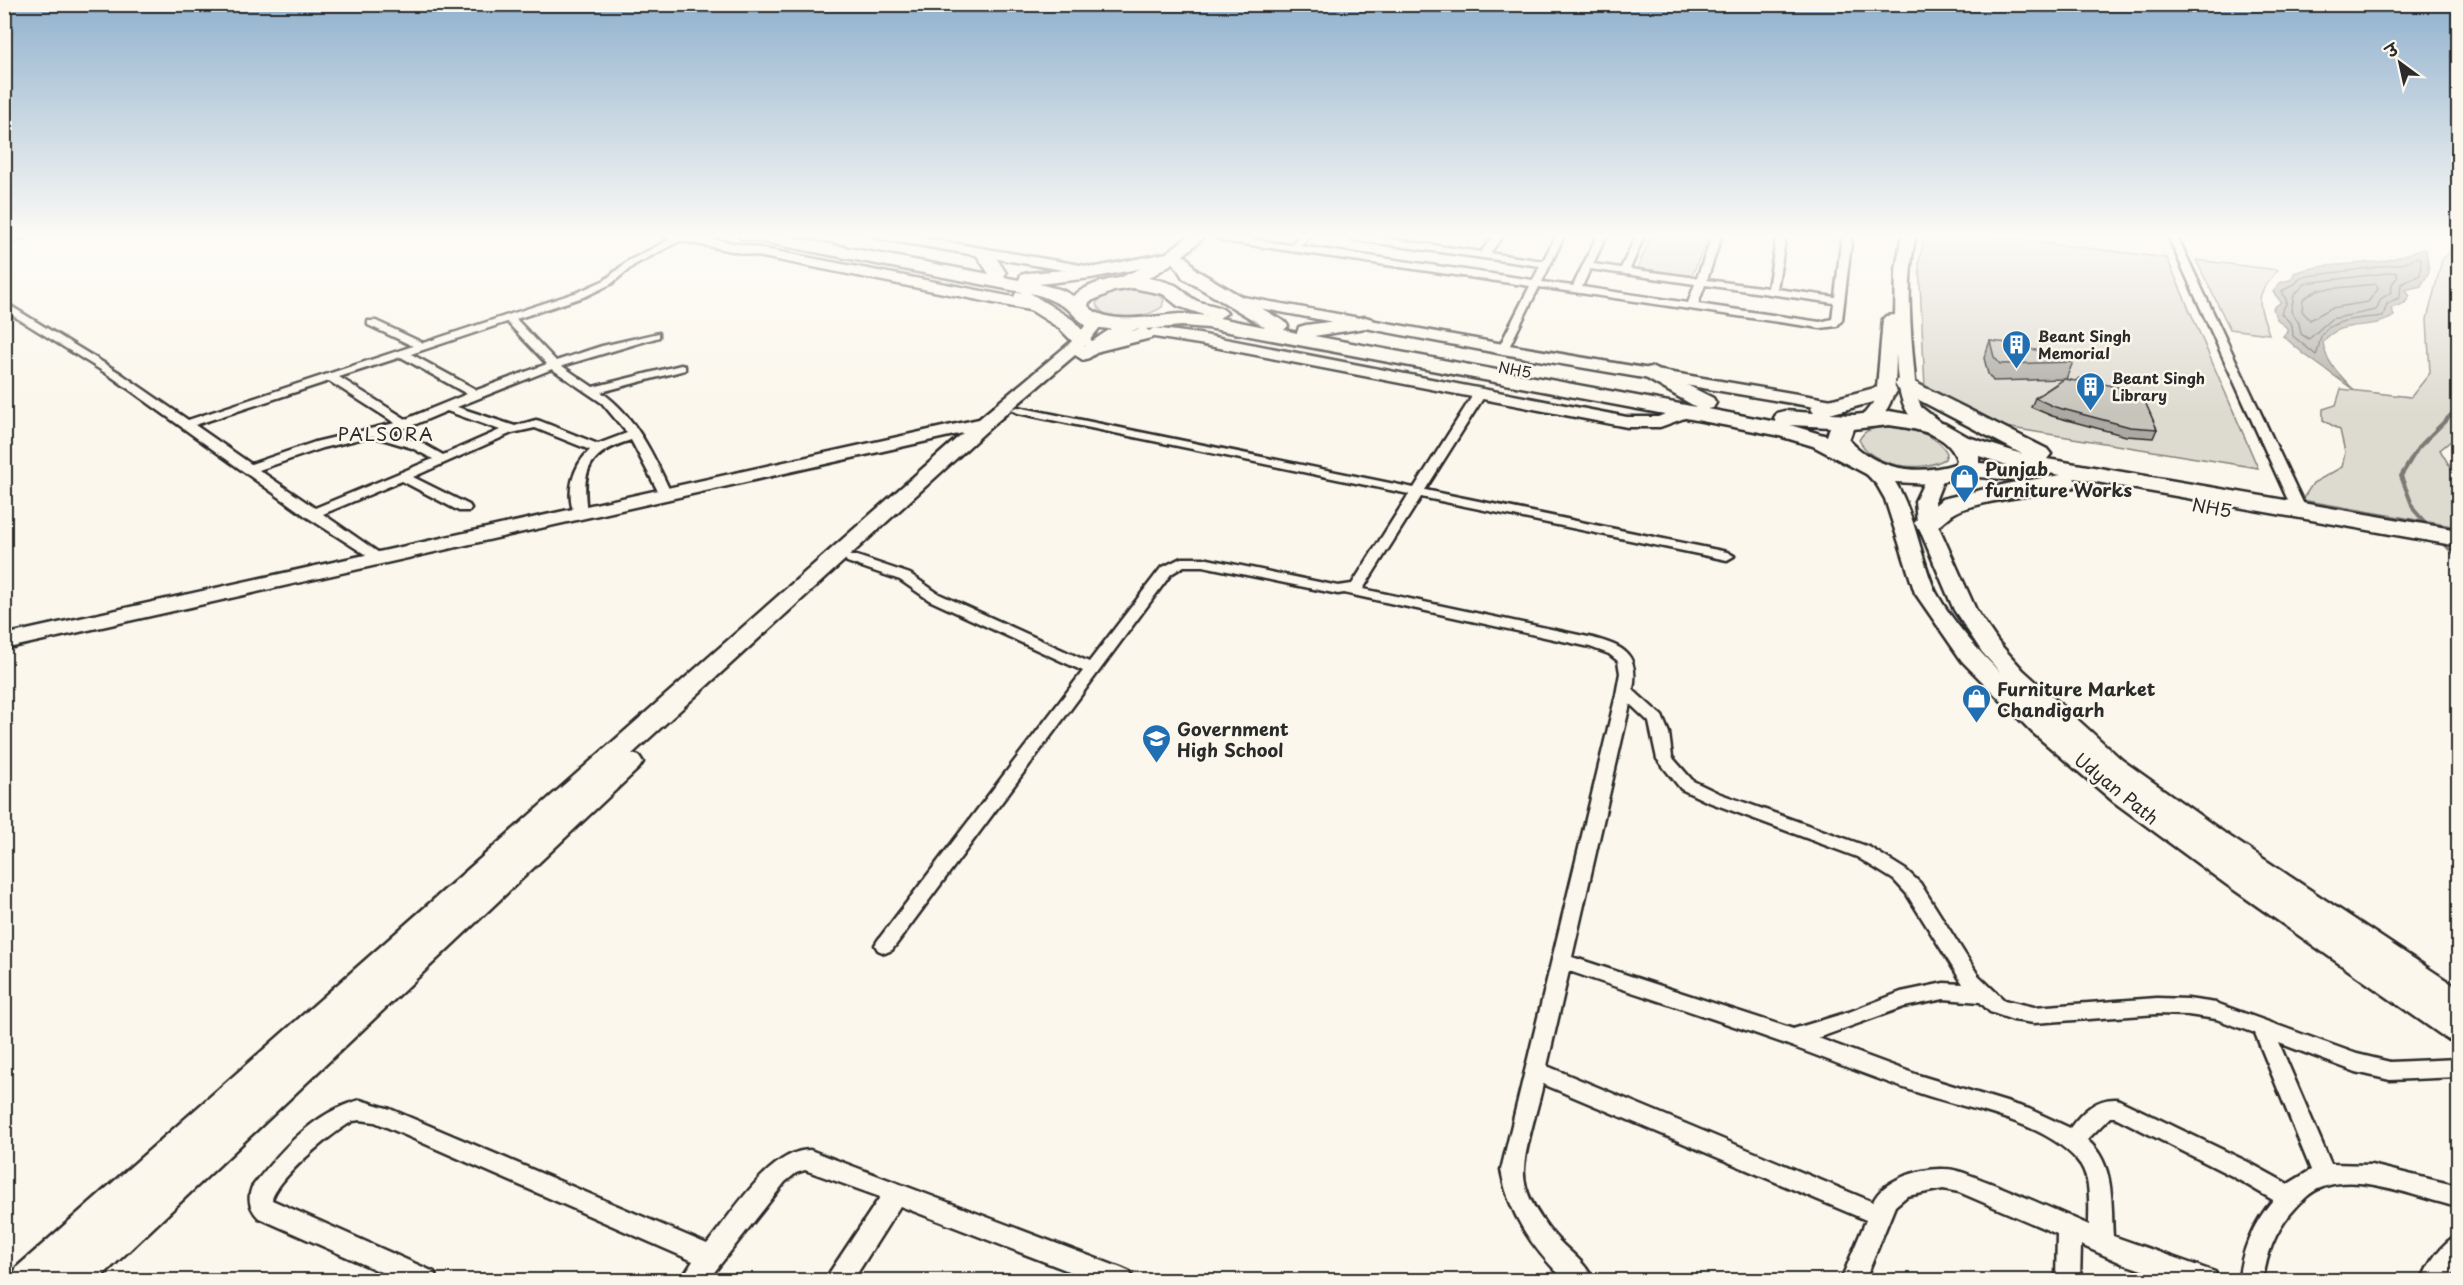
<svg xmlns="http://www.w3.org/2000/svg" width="2463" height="1285" font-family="'Playpen Sans','Playpen Sans Deva',sans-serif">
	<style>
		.green { fill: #dddad0; stroke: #84827e; stroke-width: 1.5 }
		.water { fill: #b1afa7; stroke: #7b7a75; stroke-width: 1.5 }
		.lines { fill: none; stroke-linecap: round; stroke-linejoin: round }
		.shore { stroke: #61605d; stroke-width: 1.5 }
		.stream { stroke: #7b7a75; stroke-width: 4 }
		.street-casing { stroke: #2b2b2b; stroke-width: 5 }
		.secondary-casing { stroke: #2b2b2b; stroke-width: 5 }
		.highway-casing { stroke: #2b2b2b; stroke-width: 5 }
		.street { fill: #fbf7ec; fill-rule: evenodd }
		.secondary { fill: #fbf7ec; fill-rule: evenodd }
		.highway { fill: #fbf7ec; fill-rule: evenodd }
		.wall { fill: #aba9a2; stroke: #2b2b2b; stroke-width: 1.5 }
		.building { fill: #c7c4bc; stroke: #2b2b2b; stroke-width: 1.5 }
		.labels { text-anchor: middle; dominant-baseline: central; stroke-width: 5; stroke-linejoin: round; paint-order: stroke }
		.far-poi-label { font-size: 15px; font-weight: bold; fill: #2b2b2b; stroke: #fbf7ec; text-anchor: start }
		.far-street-label { font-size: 15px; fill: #2b2b2b; stroke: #fbf7ec }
		.far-quarter-label { font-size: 18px; letter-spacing: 1.5px; fill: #2b2b2b; stroke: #fbf7ec }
		.poi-label { font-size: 18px; font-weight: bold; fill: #2b2b2b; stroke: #fbf7ec; text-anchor: start }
		.street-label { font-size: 18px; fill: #2b2b2b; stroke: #fbf7ec }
	</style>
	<rect width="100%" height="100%" fill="#fbf7ec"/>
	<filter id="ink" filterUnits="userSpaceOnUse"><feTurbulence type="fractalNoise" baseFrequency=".0167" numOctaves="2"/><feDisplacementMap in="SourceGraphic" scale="12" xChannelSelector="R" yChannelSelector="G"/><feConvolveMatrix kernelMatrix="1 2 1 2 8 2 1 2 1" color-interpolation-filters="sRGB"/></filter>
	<g filter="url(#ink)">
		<g class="green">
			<polygon points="1652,234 1709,234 1691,278 1637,270"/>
			<polygon points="1925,234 1972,234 2167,258 2258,468 1999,426 1925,388 1919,262"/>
			<polygon points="2458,243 2458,435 2440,450 2458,480 2458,527 2302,500 2313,483 2342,467 2345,452 2340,430 2323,420 2323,409 2336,405 2341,389 2411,397 2430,373 2427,319 2442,260"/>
			<path d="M2196 260 2278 270C2253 298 2258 300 2269 334L2230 329Z"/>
			<path d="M1132 289 1155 293 1164 299 1162 307C1147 318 1106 325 1096 304 1103 291 1119 291 1132 289Z"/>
			<path d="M1887 427C1908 428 1936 432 1947 453L1945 459C1921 473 1873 468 1859 440 1865 428 1875 428 1887 427Z"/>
		</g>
		<path class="water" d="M2426 249 2429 272 2421 286 2405 290 2410 296 2404 304 2391 308 2394 316C2373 331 2340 318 2323 342 2325 362 2341 376 2354 390L2304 354 2283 336 2287 332V328L2276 318 2273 308 2281 302 2273 292 2280 283 2292 279 2294 273C2323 263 2354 265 2384 261 2399 258 2411 251 2426 249Z"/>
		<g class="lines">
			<g class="shore">
				<path d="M2417 257 2421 258 2420 275 2401 284 2400 297 2387 304 2383 316C2365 319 2336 317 2323 333 2318 339 2320 348 2316 355L2293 336 2292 325 2281 313 2287 302 2282 291 2295 284 2301 277 2401 264Z"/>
				<polygon points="2395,272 2398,276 2392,284 2391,292 2381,299 2376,310 2331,319 2309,339 2301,334 2299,323 2291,311 2294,295 2306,283"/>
				<polygon points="2376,284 2378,289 2368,302 2331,308 2310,320 2302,311 2303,299 2317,290"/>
			</g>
			<g class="stream">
				<polyline points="2430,528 2414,510 2401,476 2418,448 2458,408"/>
				<polyline points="2442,541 2458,558"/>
			</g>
			<defs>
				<g id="street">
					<path d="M1301 234H1311L1300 246 1533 280 1540 266 1355 240 1350 237 1355 234 1481 252 1495 234H1504L1490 253 1543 261 1557 234H1565L1542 282 1573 286 1598 234H1607L1593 264 1621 268 1637 234H1645L1630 269 1697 278 1713 234H1722L1707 280 1768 288 1777 234H1786L1777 289 1835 297 1842 234H1852L1842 320 1837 326 1820 328 1539 287 1508 349 1503 352 1498 349 1530 286 1223 241 1218 238 1223 235 1291 245ZM1590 269 1695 284 1688 303 1582 287ZM1705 285 1834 303 1832 319 1820 322 1698 304Z"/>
					<polygon points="2167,234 2176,234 2306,509 2304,512 2294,512 2292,509"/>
					<path d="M679 235 687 237 634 265 611 284 586 296 516 319 556 361 602 346 659 333V337L562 366 593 387 681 365 685 366V370L601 392C635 415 654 456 671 493L670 496H660L659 493 631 440C589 453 581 469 587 512L585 515H575C565 493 573 466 590 450L535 428 512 433 413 477 469 505 471 508 469 511H459L402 481 323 514 382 555 384 558 382 561 377 562 307 517 112 377 4 310V302L120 373 188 420 413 346 368 325V321H376L423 343 578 292 605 280 628 261ZM507 322 547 364 477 390 411 354ZM401 357 467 394 406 419 339 377ZM552 369 602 403 627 433 598 444 540 421 536 420 515 426 457 407ZM329 381 395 423 315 442 251 464 195 425ZM447 411 500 430 443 455 420 442 386 432 409 427ZM372 436 412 448 433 459 315 508 259 470 323 448Z"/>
					<path d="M1479 392 1485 395 1425 490 1727 552 1734 556 1727 560 1421 497 1363 589 1593 638C1625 647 1639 654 1633 690L1662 716 1669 733 1672 757 1693 781 1718 793 1869 847 1906 870 1920 883 1978 975 2004 1000 2034 1007 2157 998 2188 999 2216 1003 2357 1054 2390 1062 2458 1059V1077L2390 1080 2356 1072 2279 1043 2331 1164 2371 1165 2458 1186V1207C2420 1199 2361 1172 2323 1187 2310 1191 2300 1203 2291 1213 2274 1234 2267 1254 2263 1280H2239C2241 1251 2254 1222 2273 1200L2232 1176 2115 1117H2110L2087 1140C2115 1163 2111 1203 2113 1236L2215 1272 2218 1280H2172L2124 1264 2081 1245 2080 1280H2056L2057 1234 1959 1192 1943 1189 1907 1196 1895 1206 1865 1280H1841L1866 1220 1543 1084C1538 1108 1525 1146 1524 1169 1522 1193 1540 1218 1554 1235 1566 1250 1586 1262 1593 1280H1565C1533 1249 1509 1215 1501 1170L1616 695 1620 673 1618 661 1609 654 1590 647 1344 593 1338 594 1203 566H1184L1171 574 892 950 885 953 878 950 875 945 878 940 1083 671 929 600 900 580 847 562 845 559 847 556H857L910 574 939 594 1089 662 1161 568 1181 558H1203L1338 586 1352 584 1409 494 1018 413 1012 410 1014 408 1018 407 1414 488 1473 395ZM1630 704 1649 722 1657 759 1681 789 1706 801 1857 857 1894 880 1906 893 1963 984 1944 983 1901 992 1849 1012 1793 1029 1572 957ZM1569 971C1639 995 1710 1017 1780 1042 1825 1058 1870 1077 1916 1092 1964 1109 2042 1119 2077 1160 2092 1176 2089 1205 2089 1225 2056 1211 2022 1195 1988 1182 1974 1177 1959 1169 1944 1169 1921 1168 1883 1179 1873 1202L1547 1066ZM1944 999 1980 1002 1990 1012 2013 1020 2034 1023 2157 1014 2188 1015 2216 1019 2255 1033 2311 1170 2288 1184 2248 1162 2117 1099C2096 1098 2082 1112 2070 1128L2029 1109 1918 1075 1818 1038 1904 1007Z"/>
					<path d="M360 1100 390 1109 707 1244C731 1215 770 1150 810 1150L1121 1268 1130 1272 1133 1280H1092L900 1206 853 1280H827L830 1272 880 1197 805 1170 796 1173 785 1182 708 1280H681L693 1261 375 1122 360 1120 353 1121C333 1132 277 1178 272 1200L434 1272 437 1280H399L259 1218C250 1209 247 1199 252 1187 280 1151 314 1112 360 1100Z"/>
					<path d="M2458 1235V1265L2448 1280H2422C2427 1265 2443 1241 2458 1235Z"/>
				</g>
				<g id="secondary">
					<polygon points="9,234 29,234 27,237 4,244 4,235"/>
					<polygon points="660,234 687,234 1039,302 1047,307 1039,312 667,238"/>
					<polygon points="869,234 899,234 1098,268 1105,272 1098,276 876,238"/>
					<path d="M1191 234H1206C1191 252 1137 293 1113 287L1111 284 1113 281 1156 261Z"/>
					<path d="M1902 234H1916C1904 286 1912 340 1916 393L1921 407 1950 430 1947 434 1941 435C1899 425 1898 389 1896 354 1895 383 1898 402 1875 423H1863L1860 419 1876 399 1883 319 1886 316 1895 315 1896 270Z"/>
					<polygon points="1227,294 1503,344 1838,401 1844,402 1847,406 1844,410 1838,411 1503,354 1222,301 1220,298 1222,295"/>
					<path d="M1086 311 1091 313 1101 326 1084 347C1098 338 1126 315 1143 320L1146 323 1143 326 1121 336 1089 358 1083 360 1075 355 993 425 632 754 639 756 643 762 639 768 98 1280H12L17 1267 963 433 4 649V635L979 419 1071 342 1085 326 1078 316Z"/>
					<polygon points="1154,328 1199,334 1627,417 1658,417 1681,407 1693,407 1696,411 1693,415 1660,427 1627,427 1199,344 1148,336 1146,333"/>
					<path d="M1867 459C1911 470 1918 560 1937 594 1953 622 1977 650 2000 672L1982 652 1954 610 1917 523 1915 501 1928 474H1942L1944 478 1935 501 1937 523 1976 610 1998 642 2023 670 2122 760 2223 832 2458 988V1043L2447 1039 2227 885 2114 802 2032 732 1962 661 1915 593 1885 499 1877 485 1858 465 1860 461Z"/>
				</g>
				<path id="highway" d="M738 234H774L989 274 976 254 979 250H991L1006 273 1003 277 1019 280 1021 275 1028 273 1091 268 1172 252 1187 257 1196 270 1285 322 1288 326 1284 330 1297 333 1299 327 1306 325 1365 317 1372 319 1375 323 1372 327 1314 336 1696 407 1644 377 1640 373 1644 369 1651 367 1713 398 1716 403 1713 408 1708 409 1776 422 1774 418 1777 413 1785 411 1814 413 1811 409 1814 404 1886 385 1894 386 1897 391 1894 396 1830 414 1854 415 1889 411 1912 415 1945 424 1968 437 2022 454 1898 389 1895 384 1898 379 1906 378 2047 449 2051 454 2047 459 2458 530V546L2074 478 2077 482 2074 487C2037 496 1999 497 1963 509 1944 515 1942 534 1918 528L1914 523 1942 499 2011 483 2061 475 2024 469 2027 473 2023 478 2015 480 1966 476 1931 484 1895 482 1870 476 1813 446 1776 435 1208 328 1182 326 1146 329 1154 334 1151 338 1095 352 1088 350 1085 345 1075 344 1059 328 1016 301 1014 297 1016 293 1022 292 747 239 741 238ZM1173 262 1183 278 1265 327 1219 318 1227 313C1221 305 1207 305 1197 301 1188 297 1183 289 1175 285 1143 272 1100 275 1073 296L1062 290 1039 284 1091 278ZM1133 288 1163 294 1178 306 1207 316C1198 315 1188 314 1179 314 1154 316 1106 326 1088 306L1089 302 1114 291ZM1030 293C1044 296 1057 302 1069 310 1073 313 1075 317 1079 320 1094 331 1122 330 1140 329L1092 341 1073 320ZM1790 425 1830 427 1827 436ZM1889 425C1915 429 1948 432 1957 460L1955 464C1917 476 1877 470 1849 440L1853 429ZM1979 456 2007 465H2008L1979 463Z"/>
			</defs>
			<use href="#street" class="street-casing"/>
			<use href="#secondary" class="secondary-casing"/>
			<use href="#highway" class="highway-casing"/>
			<use href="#street" class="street"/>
			<use href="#secondary" class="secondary"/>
			<use href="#highway" class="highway"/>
		</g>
		<polygon class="wall" points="1990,341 2073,362 2066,379 2126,393 2157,429 2153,438 2126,436 2052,416 2031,407 2035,398 2063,379 1993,381 1988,374 1984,358"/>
		<g class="building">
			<polygon points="1990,341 2017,344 2018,347 2073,356 2073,362 2000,364 1994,357"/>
			<polygon points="2079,378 2125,389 2126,393 2142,395 2157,429 2130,427 2055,407 2035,398 2064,379 2075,381"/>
		</g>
	</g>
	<linearGradient id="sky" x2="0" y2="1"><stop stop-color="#92b2ce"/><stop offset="0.57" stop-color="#fdfbf6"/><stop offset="1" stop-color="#fdfbf6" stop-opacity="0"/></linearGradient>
	<rect width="2463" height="414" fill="url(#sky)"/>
	<defs>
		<symbol id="building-pin" viewBox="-11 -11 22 30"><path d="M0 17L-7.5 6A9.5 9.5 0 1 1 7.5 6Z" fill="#1f6fb2" stroke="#fbf7ec"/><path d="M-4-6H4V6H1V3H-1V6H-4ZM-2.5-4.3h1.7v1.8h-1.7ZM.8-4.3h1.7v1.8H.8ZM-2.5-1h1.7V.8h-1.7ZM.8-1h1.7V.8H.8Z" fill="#fff"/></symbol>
		<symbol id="shop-pin" viewBox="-11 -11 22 30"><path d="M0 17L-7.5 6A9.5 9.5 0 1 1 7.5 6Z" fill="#1f6fb2" stroke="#fbf7ec"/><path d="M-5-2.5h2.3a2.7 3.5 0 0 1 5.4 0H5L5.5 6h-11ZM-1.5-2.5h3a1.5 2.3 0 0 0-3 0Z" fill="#fff"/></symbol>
		<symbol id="school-pin" viewBox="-11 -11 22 30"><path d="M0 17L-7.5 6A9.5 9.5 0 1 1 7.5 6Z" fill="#1f6fb2" stroke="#fbf7ec"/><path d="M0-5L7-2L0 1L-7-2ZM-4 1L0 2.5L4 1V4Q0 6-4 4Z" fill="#fff"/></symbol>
	</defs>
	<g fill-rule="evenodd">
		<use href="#building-pin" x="2000" y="328" width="33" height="45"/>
		<use href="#building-pin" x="2074" y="370" width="33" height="45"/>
		<use href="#shop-pin" x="1948" y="462" width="33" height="45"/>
		<use href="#shop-pin" x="1960" y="682" width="33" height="45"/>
		<use href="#school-pin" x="1140" y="722" width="33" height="45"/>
	</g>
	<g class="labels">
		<g class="far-poi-label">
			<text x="2038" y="335">Beant Singh<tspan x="2038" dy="17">Memorial</tspan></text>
			<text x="2112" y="377">Beant Singh<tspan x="2112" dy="17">Library</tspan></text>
		</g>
		<g class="far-street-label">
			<text transform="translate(1515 369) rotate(10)">NH5</text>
		</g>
		<g class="far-quarter-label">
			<text x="386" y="433">PALSORA</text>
		</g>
		<g class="poi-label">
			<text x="1985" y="468">Punjab<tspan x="1985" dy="21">furniture Works</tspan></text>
			<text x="1997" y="688">Furniture Market<tspan x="1997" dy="21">Chandigarh</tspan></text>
			<text x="1177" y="728">Government<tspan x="1177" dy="21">High School</tspan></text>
		</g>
		<g class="street-label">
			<text transform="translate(2212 507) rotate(10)">NH5</text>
			<text transform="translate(2117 788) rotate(39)">Udyan Path</text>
		</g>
	</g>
	<rect width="2463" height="1285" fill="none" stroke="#fbf7ec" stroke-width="24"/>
	<rect x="12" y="12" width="2439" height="1261" fill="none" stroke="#2b2b2b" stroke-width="2" filter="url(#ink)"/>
	<g transform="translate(2400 63) rotate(327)" stroke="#fbf7ec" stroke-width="4.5" paint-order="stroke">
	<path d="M0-4.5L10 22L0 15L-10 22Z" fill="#2b2b2b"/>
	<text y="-9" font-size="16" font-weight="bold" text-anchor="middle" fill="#2b2b2b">उ</text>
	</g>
</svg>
